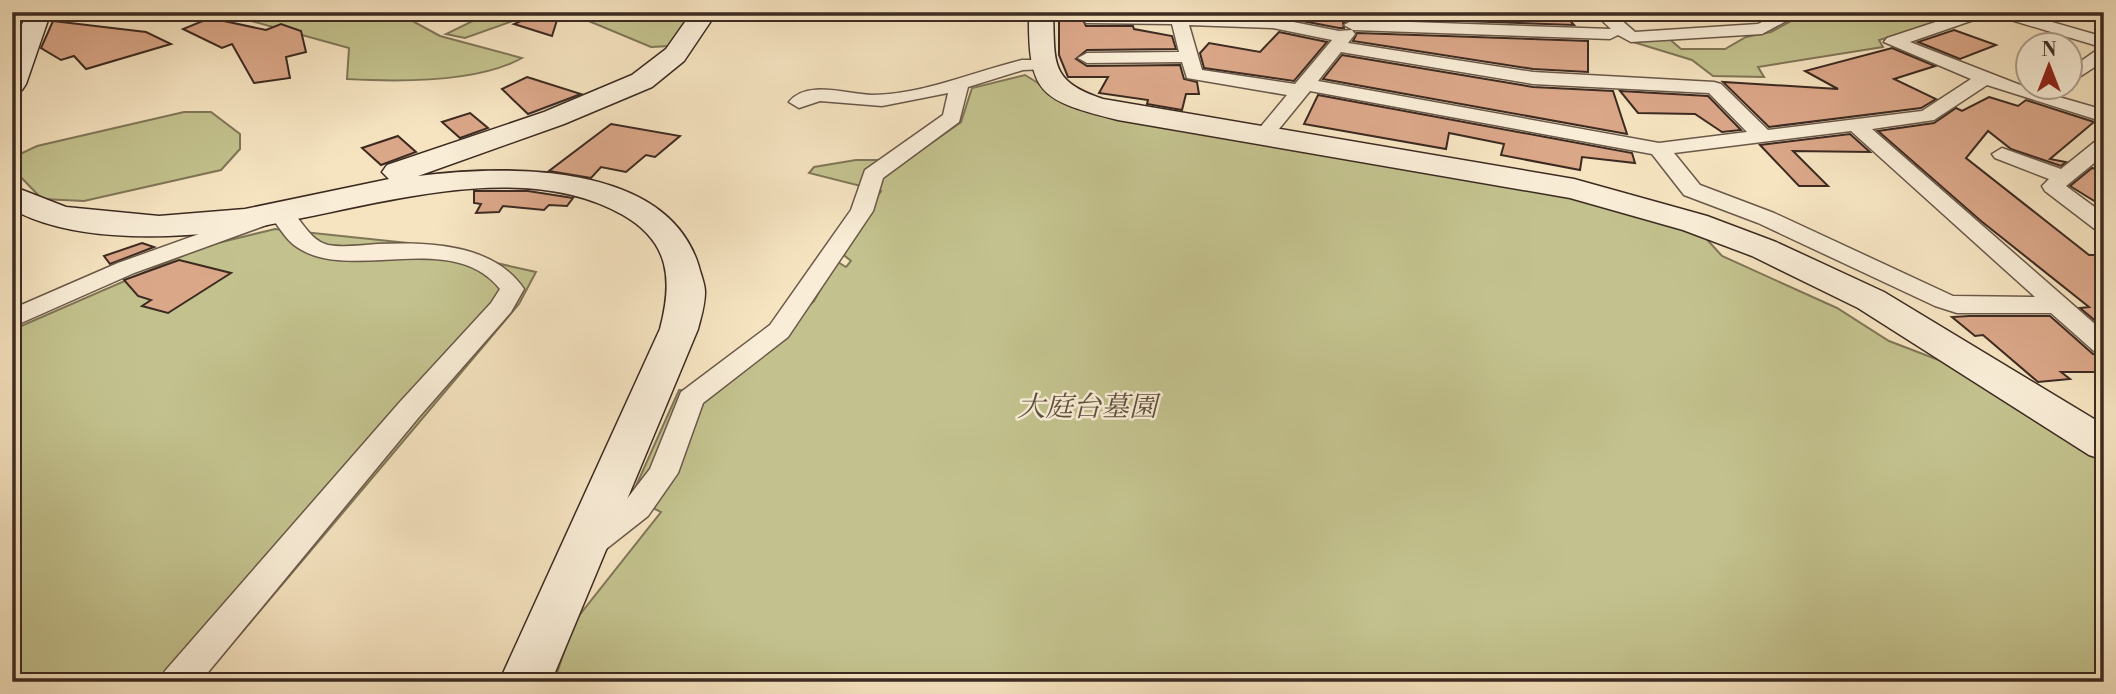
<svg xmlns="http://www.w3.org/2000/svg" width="2116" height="694" font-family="'Libre Bodoni','Noto Serif JP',serif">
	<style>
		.green { fill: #c3c28e; stroke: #807658; stroke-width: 2 }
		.building { fill: #dba789; stroke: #3c2a21; stroke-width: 2 }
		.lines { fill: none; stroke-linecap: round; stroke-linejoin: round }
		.street-casing { stroke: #6a5849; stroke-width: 3 }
		.secondary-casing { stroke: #3c2a21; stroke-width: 3 }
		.street { fill: #f9edd7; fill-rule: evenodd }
		.secondary { fill: #f9edd7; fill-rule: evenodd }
		.labels { text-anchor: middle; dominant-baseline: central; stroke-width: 5; stroke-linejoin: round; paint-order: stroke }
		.park-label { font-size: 28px; font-style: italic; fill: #5e503c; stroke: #f9edd7 }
	</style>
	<rect width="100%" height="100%" fill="#f6e4c1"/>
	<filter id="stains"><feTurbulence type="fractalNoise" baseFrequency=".00286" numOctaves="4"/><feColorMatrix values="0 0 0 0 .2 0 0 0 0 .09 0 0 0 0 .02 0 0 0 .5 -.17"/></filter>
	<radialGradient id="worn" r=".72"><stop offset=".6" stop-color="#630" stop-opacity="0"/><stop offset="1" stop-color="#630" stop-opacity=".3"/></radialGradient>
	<g class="green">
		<path d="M233 12H396L440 36 522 58C477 83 399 82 347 79L349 48 244 19Z"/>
		<polygon points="491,12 538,12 465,38 446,34"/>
		<polygon points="567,12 696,12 670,46 651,47"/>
		<polygon points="1815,12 1952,12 1935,23 1879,40 1883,47 1758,67 1764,77 1713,76 1692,60 1633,42 1632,37 1667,37 1681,49 1725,49 1746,37 1771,32 1800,16"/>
		<polygon points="1025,75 1071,103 1566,196 1702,234 1722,256 1837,308 1889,341 1949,364 2104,461 2104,682 554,682 574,622 661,512 631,497 679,390 711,392 814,301 836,261 846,267 851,261 840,252 881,191 809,173 814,167 856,160 907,160 961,122 972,88"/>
		<polygon points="184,112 211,112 240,134 240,149 221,170 84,201 42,199 12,168 20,154 37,146"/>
		<polygon points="275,229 408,243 536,272 519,304 200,682 12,682 12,330 205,246"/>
	</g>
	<g class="building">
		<polygon points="542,12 558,17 552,36 514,24"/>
		<polygon points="1059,12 1087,12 1082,18 1086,26 1133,26 1134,29 1172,36 1176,49 1087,50 1076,59 1087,66 1180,65 1184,79 1197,82 1199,94 1186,94 1182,110 1147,104 1148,100 1099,93 1108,77 1068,77 1059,55"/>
		<polygon points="1299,12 1562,12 1574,25 1353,17 1343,23 1344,28 1339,28 1292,19"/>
		<polygon points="210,18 266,30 281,24 301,31 306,52 286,57 290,78 254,83 232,44 222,48 183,29"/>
		<polygon points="53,21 146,32 171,44 86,69 74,56 61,60 41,48"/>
		<polygon points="1954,30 1996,45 1960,59 1918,42"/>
		<polygon points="1279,32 1327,42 1294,81 1204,68 1200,53 1209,43 1260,52"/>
		<polygon points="1357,33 1588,41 1588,72 1533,69 1353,41"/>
		<polygon points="1892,48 1935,66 1894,79 1936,99 1921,108 1769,127 1723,82 1838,89 1805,71"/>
		<polygon points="1342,55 1533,87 1613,91 1627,134 1323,79"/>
		<polygon points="527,77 581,94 528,114 502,89"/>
		<polygon points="1620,91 1708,96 1741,130 1722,132 1695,114 1638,113"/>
		<polygon points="1318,95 1632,153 1635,163 1582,157 1580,170 1501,155 1504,144 1449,133 1446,149 1304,124"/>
		<polygon points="1989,97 2018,106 2026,100 2094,122 2050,159 2066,162 2061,166 2011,149 1988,131 1966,158 2089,255 2104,255 2104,328 2080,308 2089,307 1981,221 1878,131 1934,123 1956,108 1962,111"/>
		<polygon points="470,113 488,128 460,138 442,122"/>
		<polygon points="611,124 680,136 655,157 646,155 626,172 601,167 591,178 549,171"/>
		<polygon points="1850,134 1870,152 1793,151 1828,186 1799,186 1760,145"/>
		<polygon points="398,136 416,152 381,165 362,148"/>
		<polygon points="2092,168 2104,170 2104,207 2070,186"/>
		<polygon points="474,191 528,191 573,198 567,206 549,205 544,210 503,206 499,212 476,213 481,204 474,203"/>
		<polygon points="142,243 154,247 110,264 104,256"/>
		<polygon points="179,260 231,273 168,313 142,306 151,300 138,296 124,280"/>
		<polygon points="1969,316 2050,316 2093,354 2104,356 2104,372 2061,372 2070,379 2038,382 1983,335 1975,336 1952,317"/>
	</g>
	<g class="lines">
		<defs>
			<g id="street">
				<polygon points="1593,12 1612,12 1635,32 1758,24 1782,12 1803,12 1762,34 1631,42 1618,35 1610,39 1353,30 1344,25 1353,20 1611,29"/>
				<path d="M1966 12H2017L2104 37V61L2070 83V69L2101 47 1991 14 1910 42 2028 88 2104 110V122L1987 85 1934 120 1872 129 2104 332V354L2095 352 2051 313H1957L1935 306 1758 223 1684 195 1652 154 1310 91 1270 140 1263 142 1253 136 1287 95 1187 78 1182 62 1087 63 1078 58 1087 53 1179 52 1172 24 1086 23 1084 19 1086 15 1092 14 1273 18 1339 31 1352 30 1355 34 1348 43 1533 72 1714 82 1721 84 1768 130 1922 111 1971 79 1884 42 1887 38ZM1189 25 1273 28 1332 40 1295 84 1202 70ZM1341 52 1533 84 1709 93 1747 132 1659 143 1318 81ZM1851 131 2035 297 1953 296 1774 213 1700 185 1674 153Z"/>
				<path d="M1022 60H1042L1051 65 1048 69 1023 70 968 87 959 122 883 178 873 211 788 337 703 403 678 473 648 516 601 553 590 556 579 553 574 544 579 535 626 500 650 469 681 392 770 325 851 210 865 170 943 115 948 93 882 106 820 101 799 108 789 102C807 79 849 95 873 95 924 94 973 72 1022 60Z"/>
				<polygon points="2104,138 2104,155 2066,186 2104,214 2104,232 2096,230 2045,191 2042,186 2049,179 1995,158 1992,154 2002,148 2061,169 2097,140"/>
				<path d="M280 205C300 210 305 239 328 245 344 248 361 245 377 244 427 242 493 243 524 289L511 312 419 417 200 682H160L165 671 399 403 491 303 500 289C452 229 353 282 300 249 289 243 282 232 275 222L134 273 12 327V309L118 263Z"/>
			</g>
			<g id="secondary">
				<polygon points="20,12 44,12 48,20 26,84 22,90 12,92 12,48 24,20"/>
				<path d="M692 12H717L684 61 652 87 564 124 418 176C506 165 668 161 699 267 701 275 705 284 705 292 705 305 701 317 698 329L551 682H499L660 329C673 280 670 242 623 215 508 150 341 219 221 232 160 239 68 241 12 209V186L66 207 159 216 245 209 389 179 382 172 387 165 544 112 632 75 666 49Z"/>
				<path d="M1029 12H1053C1055 63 1049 81 1103 99L1574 179 1707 216 1776 242 1884 292 2104 425V460L2089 455 1858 308 1752 256 1683 230 1570 198 1118 120C1040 100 1028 95 1029 12Z"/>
			</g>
		</defs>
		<use href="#street" class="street-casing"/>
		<use href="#secondary" class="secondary-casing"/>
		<use href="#street" class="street"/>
		<use href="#secondary" class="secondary"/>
	</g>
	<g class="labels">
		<g class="park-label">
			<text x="1087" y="407">大庭台墓園</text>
		</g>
	</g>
	<rect width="2116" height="694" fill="none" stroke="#f6e4c1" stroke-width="42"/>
	<rect x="14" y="14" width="2088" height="666" fill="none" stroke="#3c2a21" stroke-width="3.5"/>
	<rect x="21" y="21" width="2074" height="652" fill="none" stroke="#3c2a21" stroke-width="2"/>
	<g transform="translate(2049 66)"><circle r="33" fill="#f9edd7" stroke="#ad9f8e" stroke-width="2"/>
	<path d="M0-5L12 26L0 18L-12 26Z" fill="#8f2418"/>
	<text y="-10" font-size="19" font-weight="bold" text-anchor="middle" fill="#3c2a21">N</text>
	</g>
	<rect width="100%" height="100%" filter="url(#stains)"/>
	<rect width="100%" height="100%" fill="url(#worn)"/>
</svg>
